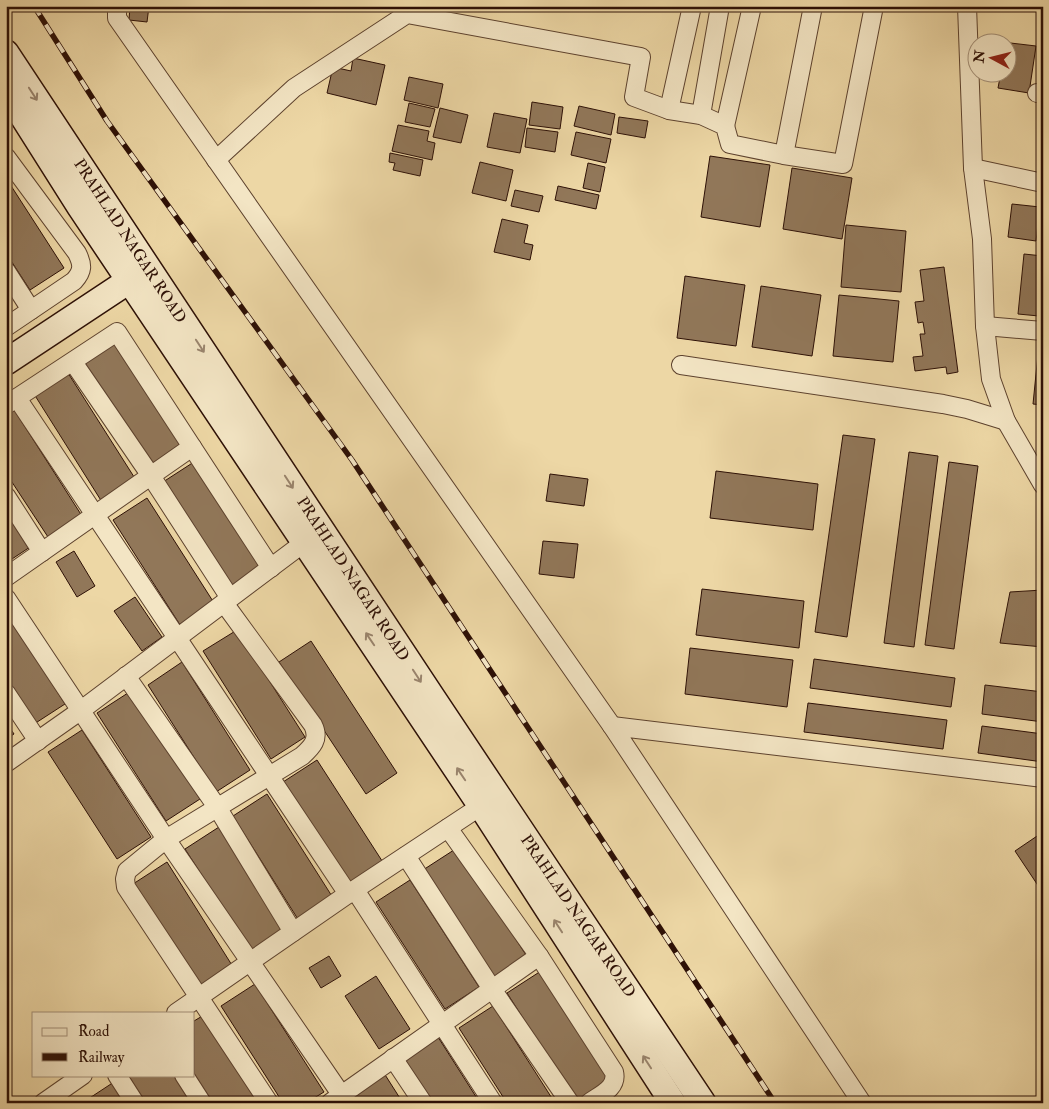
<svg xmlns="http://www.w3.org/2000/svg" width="1049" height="1109" font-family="'IM FELL Double Pica',serif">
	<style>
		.building { fill: #917759; stroke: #2d1006 }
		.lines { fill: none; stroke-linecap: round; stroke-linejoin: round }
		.street-casing { stroke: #5d422e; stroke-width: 20 }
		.secondary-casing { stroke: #2d1006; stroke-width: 28 }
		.street { stroke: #f3e5c4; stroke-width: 18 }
		.secondary { stroke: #f3e5c4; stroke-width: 25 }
		.rail-casing { stroke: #2d1006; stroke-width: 5.5 }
		.rail { stroke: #f3e5c4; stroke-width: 4; stroke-dasharray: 11; stroke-linecap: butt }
		.oneway { stroke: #9a856e }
		.labels { text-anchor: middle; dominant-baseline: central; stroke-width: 4; stroke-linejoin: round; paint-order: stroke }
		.street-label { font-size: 16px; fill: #2d1006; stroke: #f3e5c4 }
	</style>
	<rect width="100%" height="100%" fill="#edd7a5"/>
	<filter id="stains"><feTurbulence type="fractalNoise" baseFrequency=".004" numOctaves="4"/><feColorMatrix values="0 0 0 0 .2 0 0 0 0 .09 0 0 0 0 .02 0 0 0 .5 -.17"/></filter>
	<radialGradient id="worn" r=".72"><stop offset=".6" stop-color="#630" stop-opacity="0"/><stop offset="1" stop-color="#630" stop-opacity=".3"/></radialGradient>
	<g class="building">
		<polygon points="130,6 149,6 147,22 129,20"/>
		<polygon points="1002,42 1036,46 1029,93 998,88 1001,72 1006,72 1006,42"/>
		<polygon points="1043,55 1043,87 1039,87"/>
		<polygon points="353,58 385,65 376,105 327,93 333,67 351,71"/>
		<polygon points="409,77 443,84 438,108 404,100"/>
		<polygon points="532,102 563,107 560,129 529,125"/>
		<polygon points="409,103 435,109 430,127 405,122"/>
		<polygon points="579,106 615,114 611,135 574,126"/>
		<polygon points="440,108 468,115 461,143 433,137"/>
		<polygon points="494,113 527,119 520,153 487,147"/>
		<polygon points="619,117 648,121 645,138 617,133"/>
		<polygon points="398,125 429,131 427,141 435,143 432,160 392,151"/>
		<polygon points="527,128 558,132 555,152 525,147"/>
		<polygon points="576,132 611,139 606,163 571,155"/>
		<polygon points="390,153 423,160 420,176 393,170 395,163 389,162"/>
		<polygon points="710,156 770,165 760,227 701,217"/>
		<polygon points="480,162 513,170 506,201 472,193"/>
		<polygon points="588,163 605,167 600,192 583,188"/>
		<polygon points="792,168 852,178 842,239 783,229"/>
		<polygon points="6,178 64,268 30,290 6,253"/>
		<polygon points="558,186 599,195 596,209 555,200"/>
		<polygon points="515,190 543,196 539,212 511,206"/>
		<polygon points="1012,204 1040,207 1036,241 1008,237"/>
		<polygon points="502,219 528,225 524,243 533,245 530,260 494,252"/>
		<polygon points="846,225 906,231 901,292 841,287"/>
		<polygon points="1024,254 1043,256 1043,311 1040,310 1039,316 1018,314"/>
		<polygon points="944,267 958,372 947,374 946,367 915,371 913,357 923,356 920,334 925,334 923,322 918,323 915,302 924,301 920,270"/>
		<polygon points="685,276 745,285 736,346 677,338"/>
		<polygon points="761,286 821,295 812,356 752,347"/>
		<polygon points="839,295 899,301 893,362 833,356"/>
		<polygon points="114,338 183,446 149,468 80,360"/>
		<polygon points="1039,344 1043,344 1043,405 1033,404"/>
		<polygon points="68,373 136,480 102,502 34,394"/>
		<polygon points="13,408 82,516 48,537 6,473 6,412"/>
		<polygon points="843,435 875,439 847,637 815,632"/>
		<polygon points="909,452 938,456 914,647 884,643"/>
		<polygon points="197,460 266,568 232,590 163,482"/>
		<polygon points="949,462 978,466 954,649 925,645"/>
		<polygon points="716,471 818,484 813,530 710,518"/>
		<polygon points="550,474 588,479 584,506 546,501"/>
		<polygon points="147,498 216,606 182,628 113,520"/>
		<polygon points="6,503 33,545 6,563"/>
		<polygon points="543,541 578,544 574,578 539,574"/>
		<polygon points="74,551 95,586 77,597 56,562"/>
		<polygon points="702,589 804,601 799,648 696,635"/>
		<polygon points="1043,590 1043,647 1000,643 1010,592"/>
		<polygon points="135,597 162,637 142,651 114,611"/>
		<polygon points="6,611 65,704 31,726 6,687"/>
		<polygon points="237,630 305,737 271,759 203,651"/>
		<polygon points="311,641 397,773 366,794 279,662"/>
		<polygon points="690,648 793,660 787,707 685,694"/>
		<polygon points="814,659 955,678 951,707 810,688"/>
		<polygon points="182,662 250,770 216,792 148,685"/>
		<polygon points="985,685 1043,692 1043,722 982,714"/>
		<polygon points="131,691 200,799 166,821 97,713"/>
		<polygon points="808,703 947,720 943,749 804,732"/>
		<polygon points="6,722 14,734 6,739"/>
		<polygon points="982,726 1043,734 1043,762 978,753"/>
		<polygon points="82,730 151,837 117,859 48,752"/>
		<polygon points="317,760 386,867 352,890 283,782"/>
		<polygon points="267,794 335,901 301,924 233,816"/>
		<polygon points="219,827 287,934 254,956 185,849"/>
		<polygon points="1043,832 1043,893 1015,851"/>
		<polygon points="457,848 526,955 492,978 423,870"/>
		<polygon points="167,862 235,970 201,992 133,884"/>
		<polygon points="410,880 479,987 445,1009 376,902"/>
		<polygon points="329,956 341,976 321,988 309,968"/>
		<polygon points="541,971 610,1079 576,1101 507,993"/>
		<polygon points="376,976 410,1029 379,1049 345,996"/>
		<polygon points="255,984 324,1092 306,1103 283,1103 221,1006"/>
		<polygon points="493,1006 555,1103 507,1103 459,1028"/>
		<polygon points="204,1015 259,1103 211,1103 194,1075 194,1021"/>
		<polygon points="438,1037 480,1103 432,1103 404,1059"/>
		<polygon points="382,1070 403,1103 355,1103 348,1092"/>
		<polygon points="128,1075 176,1075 193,1103 145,1103"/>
		<polygon points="114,1082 128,1103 82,1103"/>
	</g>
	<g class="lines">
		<defs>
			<g id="street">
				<polyline points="117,6 117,18 612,726"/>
				<polyline points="967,6 973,168 982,239 985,326 991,379 1006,421 1043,485"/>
				<polyline points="1037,93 1043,94"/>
				<polyline points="669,110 692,6"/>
				<polyline points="701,115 720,6"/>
				<polyline points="725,126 752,6"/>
				<polyline points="784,155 813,6"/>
				<path d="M6 157 77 253C83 265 83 271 74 281L6 327"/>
				<polyline points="216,160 294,88 407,14 641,57 634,97 669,110 701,115 725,126 730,144 784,155 843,164 874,6"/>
				<polyline points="973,168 1043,183"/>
				<polyline points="6,271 31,310"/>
				<polyline points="985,326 1043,331"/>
				<polyline points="73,362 151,476 230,598"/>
				<polyline points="681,365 943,404 967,409 1006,421"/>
				<polyline points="17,398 348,894"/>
				<polyline points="6,405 117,332 271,568"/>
				<polyline points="6,496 42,552"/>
				<polyline points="6,577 192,447"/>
				<polyline points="6,598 166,839 347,1103"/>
				<path d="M224 603 313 725C320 739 312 747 302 756L166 839 127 871 125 879 126 887 269 1103"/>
				<polyline points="126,676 217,807 293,932"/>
				<polyline points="6,693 38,741"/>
				<polyline points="6,763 80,711 313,536"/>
				<path d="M448 828 539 956 614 1072C618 1088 600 1095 589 1103"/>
				<polyline points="406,856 492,989 570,1103"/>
				<polyline points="355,890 493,1103"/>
				<polyline points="176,1013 348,894 490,800"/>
				<polyline points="393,1058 423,1103"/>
				<polyline points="117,1075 135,1103"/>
				<polyline points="184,1075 202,1103"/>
				<polyline points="43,1103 83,1075"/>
				<polyline points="330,1103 539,956"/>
				<polyline points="862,1103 612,726 1043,778"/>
			</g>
			<g id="secondary">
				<polyline points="6,53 432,697 703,1103"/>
				<polyline points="6,90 80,207 481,806 673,1103"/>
				<polyline points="6,362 130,280"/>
			</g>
		</defs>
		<use href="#street" class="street-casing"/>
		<use href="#secondary" class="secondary-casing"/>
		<use href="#street" class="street"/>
		<use href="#secondary" class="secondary"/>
		<defs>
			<polyline id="rail" points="34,6 107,121 352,460 775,1103"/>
		</defs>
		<use href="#rail" class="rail-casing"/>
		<use href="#rail" class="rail"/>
	</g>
	<defs><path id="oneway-shaft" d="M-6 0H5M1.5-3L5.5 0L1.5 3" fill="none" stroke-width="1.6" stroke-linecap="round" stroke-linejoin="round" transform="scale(1.25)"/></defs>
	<g class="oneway">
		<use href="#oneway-shaft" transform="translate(33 94) rotate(57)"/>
		<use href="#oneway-shaft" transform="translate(200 346) rotate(57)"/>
		<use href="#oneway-shaft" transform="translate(289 482) rotate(57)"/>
		<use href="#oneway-shaft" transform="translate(370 639) rotate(-124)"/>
		<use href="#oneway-shaft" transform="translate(417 676) rotate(57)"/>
		<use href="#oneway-shaft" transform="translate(461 774) rotate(-124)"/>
		<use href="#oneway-shaft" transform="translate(558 926) rotate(-123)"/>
		<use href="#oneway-shaft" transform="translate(647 1062) rotate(-123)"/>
	</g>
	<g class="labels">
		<g class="street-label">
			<text transform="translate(130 241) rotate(57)">PRAHLAD NAGAR ROAD</text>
			<text transform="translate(353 579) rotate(57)">PRAHLAD NAGAR ROAD</text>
			<text transform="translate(578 916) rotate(56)">PRAHLAD NAGAR ROAD</text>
		</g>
	</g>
	<rect width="1049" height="1109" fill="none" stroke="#edd7a5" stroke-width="25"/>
	<rect x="8" y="8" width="1034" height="1094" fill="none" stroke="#2d1006" stroke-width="2.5"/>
	<rect x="12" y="12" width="1024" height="1084" fill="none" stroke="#2d1006"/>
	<rect x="32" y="1012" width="162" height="65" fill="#f3e5c4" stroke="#a49078"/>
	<rect x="42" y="1028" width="25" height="8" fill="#f3e5c4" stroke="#a49078"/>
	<text x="78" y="1036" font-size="15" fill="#2d1006">Road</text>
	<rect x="42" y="1053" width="25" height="8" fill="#2d1006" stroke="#a49078"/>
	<text x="78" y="1062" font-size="15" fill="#2d1006">Railway</text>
	<g transform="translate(992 58) rotate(277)"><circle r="24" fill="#f3e5c4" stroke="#a49078"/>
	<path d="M0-4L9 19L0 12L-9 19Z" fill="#8f2418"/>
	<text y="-8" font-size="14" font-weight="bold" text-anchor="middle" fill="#2d1006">N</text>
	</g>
	<rect width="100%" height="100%" filter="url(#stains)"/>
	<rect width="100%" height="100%" fill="url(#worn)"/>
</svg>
